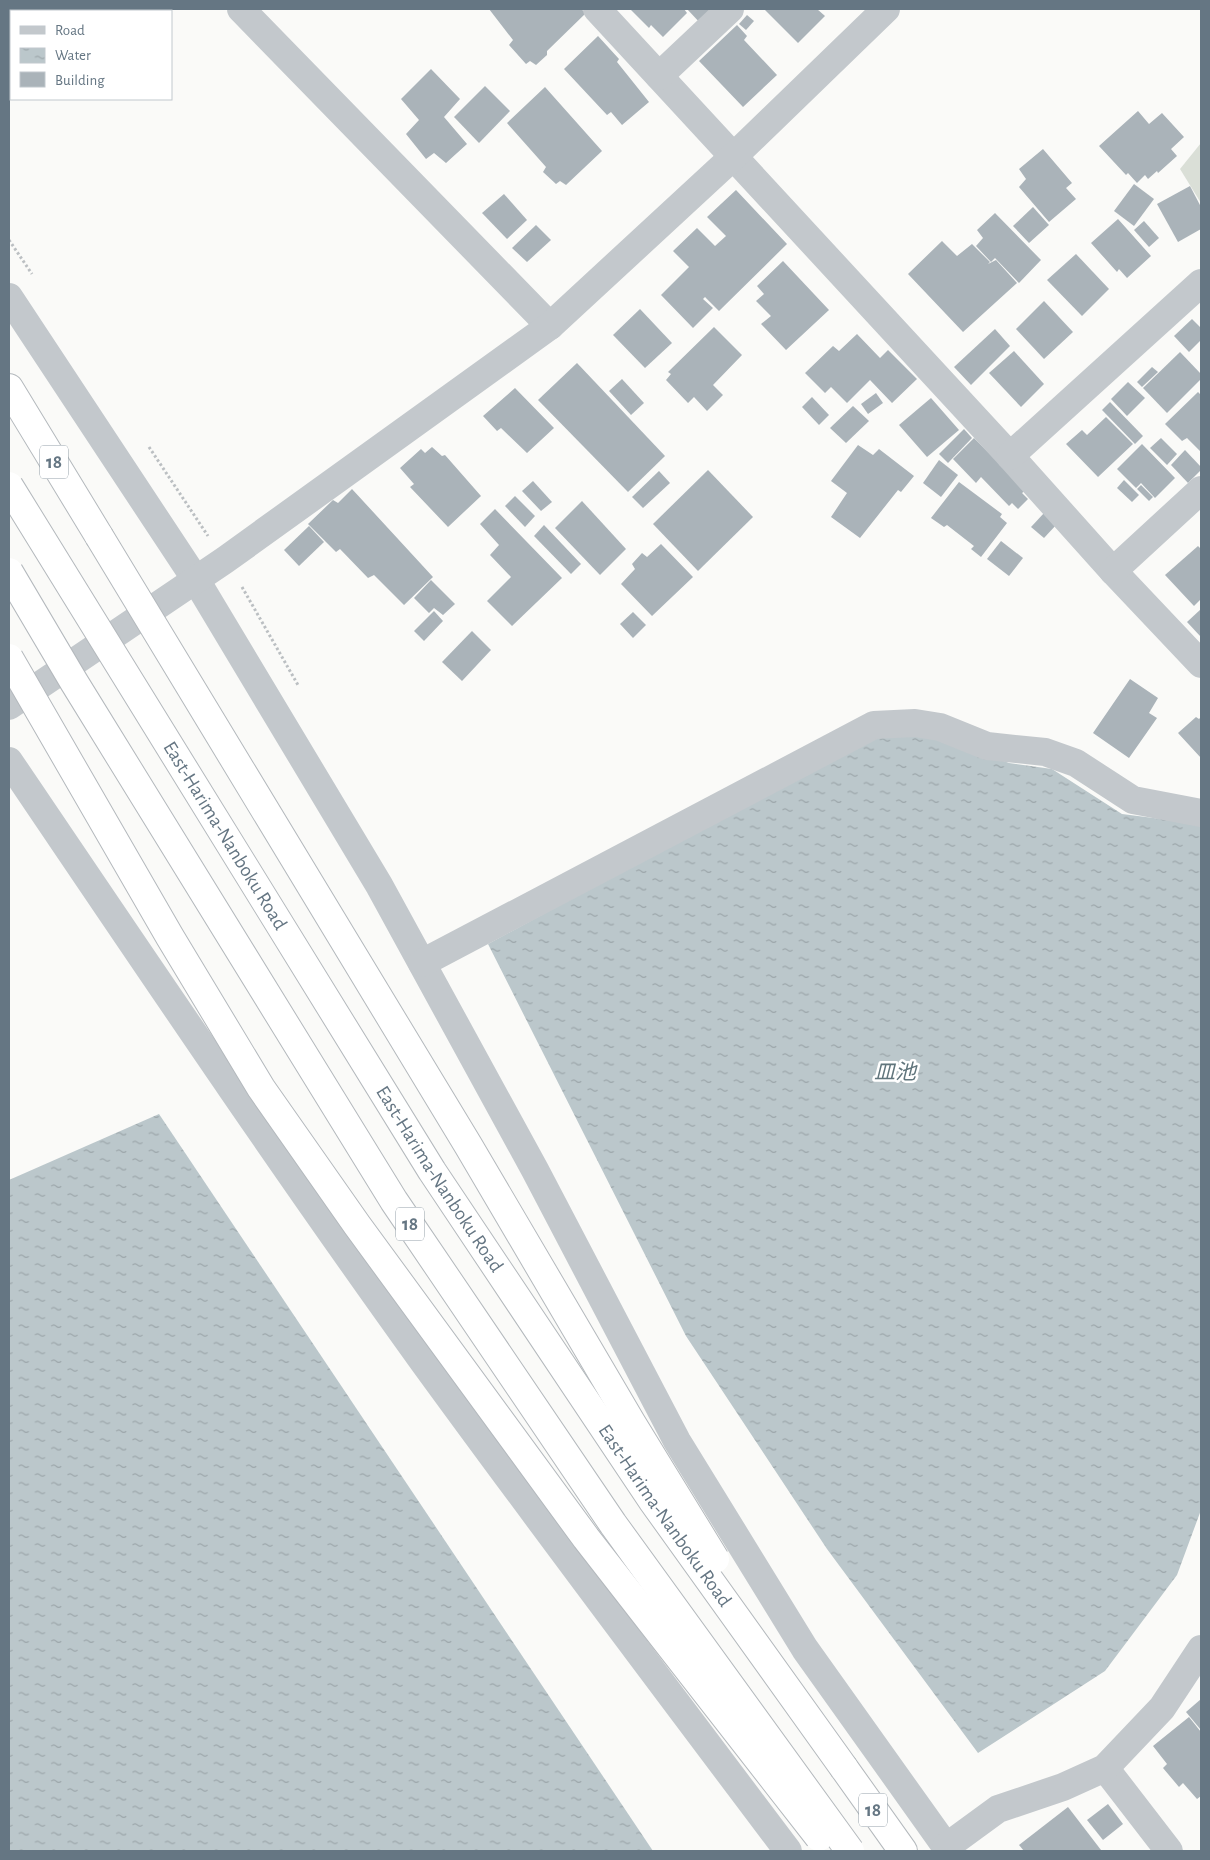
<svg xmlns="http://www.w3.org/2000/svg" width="1210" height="1860" font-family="'Alegreya Sans','Noto Sans JP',sans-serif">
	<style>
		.park { fill: #dadfd7 }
		.water { fill: url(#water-ripples) }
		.building { fill: #aab3b9 }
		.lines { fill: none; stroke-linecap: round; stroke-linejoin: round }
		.highway-casing { stroke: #b4b9bd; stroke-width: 30 }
		.path { stroke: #bbbfc2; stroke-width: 3; stroke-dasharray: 2.5 2.5; stroke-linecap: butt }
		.minor { stroke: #c3c8cc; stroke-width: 28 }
		.highway { stroke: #fff; stroke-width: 28 }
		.highway-bridge-casing { stroke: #b4b9bd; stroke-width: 30; stroke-linecap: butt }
		.highway-bridge { stroke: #fff; stroke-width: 28 }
		.labels { text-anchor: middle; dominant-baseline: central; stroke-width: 5; stroke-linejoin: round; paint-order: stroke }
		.shield { fill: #fff; stroke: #939fa8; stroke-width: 1 }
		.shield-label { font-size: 19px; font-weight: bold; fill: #657683 }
		.street-label { font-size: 20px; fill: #657683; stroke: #fff }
		.water-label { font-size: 21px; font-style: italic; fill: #60757c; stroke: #fff }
	</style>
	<defs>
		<pattern id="water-ripples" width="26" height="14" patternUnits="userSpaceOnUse" patternTransform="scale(1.25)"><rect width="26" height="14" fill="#bbc7cb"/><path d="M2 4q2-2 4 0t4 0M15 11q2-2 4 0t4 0" fill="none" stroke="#9ca6aa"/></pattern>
	</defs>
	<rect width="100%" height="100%" fill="#fafaf8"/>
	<polygon class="park" points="1201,143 1201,203 1180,169"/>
	<g class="water">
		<polygon points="875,734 934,735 1009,763 1052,769 1122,814 1201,824 1201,1510 1177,1575 1105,1671 978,1753 827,1549 686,1336 488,944"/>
		<polygon points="159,1114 653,1851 9,1851 9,1180"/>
	</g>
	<g class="building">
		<polygon points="489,9 581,9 586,13 547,51 547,55 536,65 530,61 526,64 509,45 513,40"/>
		<polygon points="630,9 684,9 687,13 663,37 651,25 649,28"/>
		<polygon points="687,9 720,9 702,25"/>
		<polygon points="764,9 817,9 825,16 798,43"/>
		<polygon points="747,15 754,21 746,30 739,24"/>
		<polygon points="737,25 747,36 744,40 777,75 743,107 699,61"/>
		<polygon points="598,36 619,59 617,62 649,102 622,125 611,112 607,115 564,69"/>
		<polygon points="431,69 460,99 444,117 467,144 446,163 434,153 426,159 406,134 419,120 401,99"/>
		<polygon points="485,86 510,111 479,143 454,117"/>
		<polygon points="545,87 602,151 566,185 560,181 556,184 543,172 546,167 507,123"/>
		<polygon points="1138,111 1149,124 1162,113 1184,137 1171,149 1177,156 1158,173 1157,171 1148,179 1145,175 1137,183 1128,173 1126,175 1099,146"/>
		<polygon points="1043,149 1072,183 1066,188 1076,199 1049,222 1019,187 1026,179 1019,169"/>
		<polygon points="1134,184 1154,199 1134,226 1114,211"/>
		<polygon points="1190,186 1201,207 1201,229 1178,242 1157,204"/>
		<polygon points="736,190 787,244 719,311 705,297 703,299 713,308 693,328 661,295 689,267 673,251 697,228 715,246 726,236 707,217"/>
		<polygon points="504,194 527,220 507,239 482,213"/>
		<polygon points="1033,207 1049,225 1029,243 1013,226"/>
		<polygon points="995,213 1041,260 1019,283 995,258 991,262 976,246 983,238 977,230"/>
		<polygon points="1118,219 1151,256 1127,278 1119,269 1117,272 1091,243"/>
		<polygon points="1144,221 1159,238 1149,247 1134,230"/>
		<polygon points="536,225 551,240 527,262 512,248"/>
		<polygon points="942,241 957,256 972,244 990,262 988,264 996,260 1017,283 963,332 908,274"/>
		<polygon points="1076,254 1109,289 1082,316 1047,280"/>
		<polygon points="783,261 829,310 786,350 761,324 771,316 756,301 764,294 757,286"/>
		<polygon points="1044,301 1073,332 1044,359 1016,329"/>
		<polygon points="640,309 672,343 645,368 613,335"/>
		<polygon points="1192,319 1201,328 1201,340 1189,352 1174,336"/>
		<polygon points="714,327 742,355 713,385 723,395 707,411 694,397 688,403 666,380 671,374 668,372"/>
		<polygon points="995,329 1010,346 971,385 954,367"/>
		<polygon points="857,334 880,358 888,350 917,379 892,403 870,380 847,403 831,387 825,393 805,373 833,346 839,351"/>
		<polygon points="1014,351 1044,384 1021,407 989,373"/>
		<polygon points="1180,352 1201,374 1201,379 1167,413 1143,388"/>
		<polygon points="577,363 665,456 628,492 538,400"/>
		<polygon points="1152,367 1158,372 1142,387 1137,382"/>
		<polygon points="622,379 644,403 631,415 609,391"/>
		<polygon points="1128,382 1145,398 1127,416 1111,399"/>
		<polygon points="515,388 554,428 527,453 501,428 497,431 483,416"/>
		<polygon points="1198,392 1201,395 1201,452 1187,438 1182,441 1165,424"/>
		<polygon points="876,393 883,403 868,414 861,404"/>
		<polygon points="812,397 829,415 819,425 802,407"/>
		<polygon points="931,398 959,430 927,457 899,425"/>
		<polygon points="1110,402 1143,436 1135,444 1102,410"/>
		<polygon points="853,406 869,421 846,443 830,428"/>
		<polygon points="1106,417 1133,444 1098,477 1066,444 1082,430 1087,435"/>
		<polygon points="964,429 972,438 948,463 939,454"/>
		<polygon points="974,438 1026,490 1022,493 1028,499 1018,509 1012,503 1009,506 981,477 976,483 953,459"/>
		<polygon points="1161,438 1177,454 1167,465 1150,448"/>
		<polygon points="1142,444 1175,478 1155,498 1141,483 1136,488 1117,469"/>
		<polygon points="858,445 873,455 879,449 914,476 901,492 898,490 860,538 831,517 847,493 831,481"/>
		<polygon points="432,447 442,456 445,455 481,496 448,527 410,487 414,484 400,468 421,449 425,453"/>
		<polygon points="1185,450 1201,467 1201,470 1188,483 1171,465"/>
		<polygon points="939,460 958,475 941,497 923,483"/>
		<polygon points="708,470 753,517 698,571 653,524"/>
		<polygon points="659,471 670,483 643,508 632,497"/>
		<polygon points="1124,480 1139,495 1132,502 1117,488"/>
		<polygon points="533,481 552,502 541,511 522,491"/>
		<polygon points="959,482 1002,514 1000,517 1007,523 981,557 971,549 974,546 947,525 944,527 931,518"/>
		<polygon points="1141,485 1153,497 1149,501 1137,489"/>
		<polygon points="352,489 433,577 404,605 374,575 368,578 340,549 336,552 308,524 333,500 338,503"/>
		<polygon points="515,496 535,516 525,527 505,506"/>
		<polygon points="582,501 626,549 600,575 555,528"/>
		<polygon points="495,509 562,578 512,626 487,601 511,577 490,555 499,545 480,524"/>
		<polygon points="1045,512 1057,524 1044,538 1031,527"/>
		<polygon points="544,525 581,564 571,574 534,536"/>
		<polygon points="309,526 324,542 299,566 284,550"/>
		<polygon points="1001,541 1023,558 1009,576 987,559"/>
		<polygon points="661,544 693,577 652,616 621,584 635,569 632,564 642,553 647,557"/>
		<polygon points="1198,546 1201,549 1201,599 1194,606 1165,575"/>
		<polygon points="431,580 455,604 443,615 434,608 429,613 414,598"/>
		<polygon points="1201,609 1201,637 1187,622"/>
		<polygon points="434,611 443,621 424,641 414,631"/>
		<polygon points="633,612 646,625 633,638 620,624"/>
		<polygon points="472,631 491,650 462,681 442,662"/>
		<polygon points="1130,679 1158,698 1149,713 1157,718 1129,758 1093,733"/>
		<polygon points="1196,717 1199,719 1201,717 1201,758 1178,733"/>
		<polygon points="1201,1699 1201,1730 1186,1712"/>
		<polygon points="1189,1717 1201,1732 1201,1796 1197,1799 1183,1783 1179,1787 1163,1768 1167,1764 1153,1746"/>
		<polygon points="1108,1804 1123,1824 1103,1840 1087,1820"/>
		<polygon points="1068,1807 1101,1850 1024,1851 1019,1845"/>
	</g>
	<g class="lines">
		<defs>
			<g id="highway">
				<polyline points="9,388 99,536"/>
				<polyline points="844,1768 903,1851"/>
			</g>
		</defs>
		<use href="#highway" class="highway-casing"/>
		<g class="path">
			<polyline points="9,240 32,274"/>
			<polyline points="149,447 208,536"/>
			<polyline points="242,587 298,685"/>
		</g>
		<g class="minor">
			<polyline points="241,9 550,326"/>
			<polyline points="597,9 1010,456 1113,571 1201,664"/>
			<polyline points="659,76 730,9"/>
			<polyline points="9,297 196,580 379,885 535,1170 677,1441 805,1649 949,1851"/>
			<polyline points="1010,456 1201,283"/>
			<polyline points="1113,571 1201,490"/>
			<polyline points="9,706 225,560 550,326 734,156 886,9"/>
			<path d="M9 761C145 962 280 1163 422 1360 542 1525 665 1688 788 1851"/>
			<polyline points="422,963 874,725 915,723 940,727 987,746 1045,752 1076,763 1133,800 1201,813"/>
			<polyline points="1105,1768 1169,1851"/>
			<polyline points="946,1847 998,1809 1063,1787 1105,1768 1162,1708 1201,1649"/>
		</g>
		<use href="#highway" class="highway"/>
		<defs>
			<g id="highway-bridge">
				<path id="s1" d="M9 486 432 1171 652 1500 844 1768"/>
				<polyline points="99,536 468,1145 631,1422 715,1559"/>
				<polyline points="9,572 74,682 394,1201 613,1524 850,1851"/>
				<polyline points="9,658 170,937 261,1088 357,1225 586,1538 819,1837"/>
			</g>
		</defs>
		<use href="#highway-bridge" class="highway-bridge-casing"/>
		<use href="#highway-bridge" class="highway-bridge"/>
	</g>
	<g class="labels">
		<g class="shield">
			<rect x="40" y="445.5" width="28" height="33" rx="4"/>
			<rect x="396" y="1207.5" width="28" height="33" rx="4"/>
			<rect x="859" y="1793.5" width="28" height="33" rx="4"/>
		</g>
		<g class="shield-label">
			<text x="54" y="462">18</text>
			<text x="410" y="1224">18</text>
			<text x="873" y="1810">18</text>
		</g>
		<g class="street-label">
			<text stroke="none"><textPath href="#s1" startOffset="411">East-Harima-Nanboku Road</textPath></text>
			<text stroke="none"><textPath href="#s1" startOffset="816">East-Harima-Nanboku Road</textPath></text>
			<text stroke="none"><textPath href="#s1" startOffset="1221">East-Harima-Nanboku Road</textPath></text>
		</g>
		<g class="water-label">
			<text x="895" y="1072">皿池</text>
		</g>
	</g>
	<rect width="1210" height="1860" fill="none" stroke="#657683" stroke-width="20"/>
	<rect x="10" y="10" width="162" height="90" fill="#ffffff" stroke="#c1c8cd"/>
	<rect x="20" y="26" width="25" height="8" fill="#c3c8cc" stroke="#c1c8cd"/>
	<text x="55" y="35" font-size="15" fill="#657683">Road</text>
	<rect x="20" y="48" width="25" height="15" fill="url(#water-ripples)" stroke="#c1c8cd"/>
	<text x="55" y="60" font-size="15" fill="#657683">Water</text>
	<rect x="20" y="72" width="25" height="15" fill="#aab3b9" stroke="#c1c8cd"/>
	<text x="55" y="85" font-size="15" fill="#657683">Building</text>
</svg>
